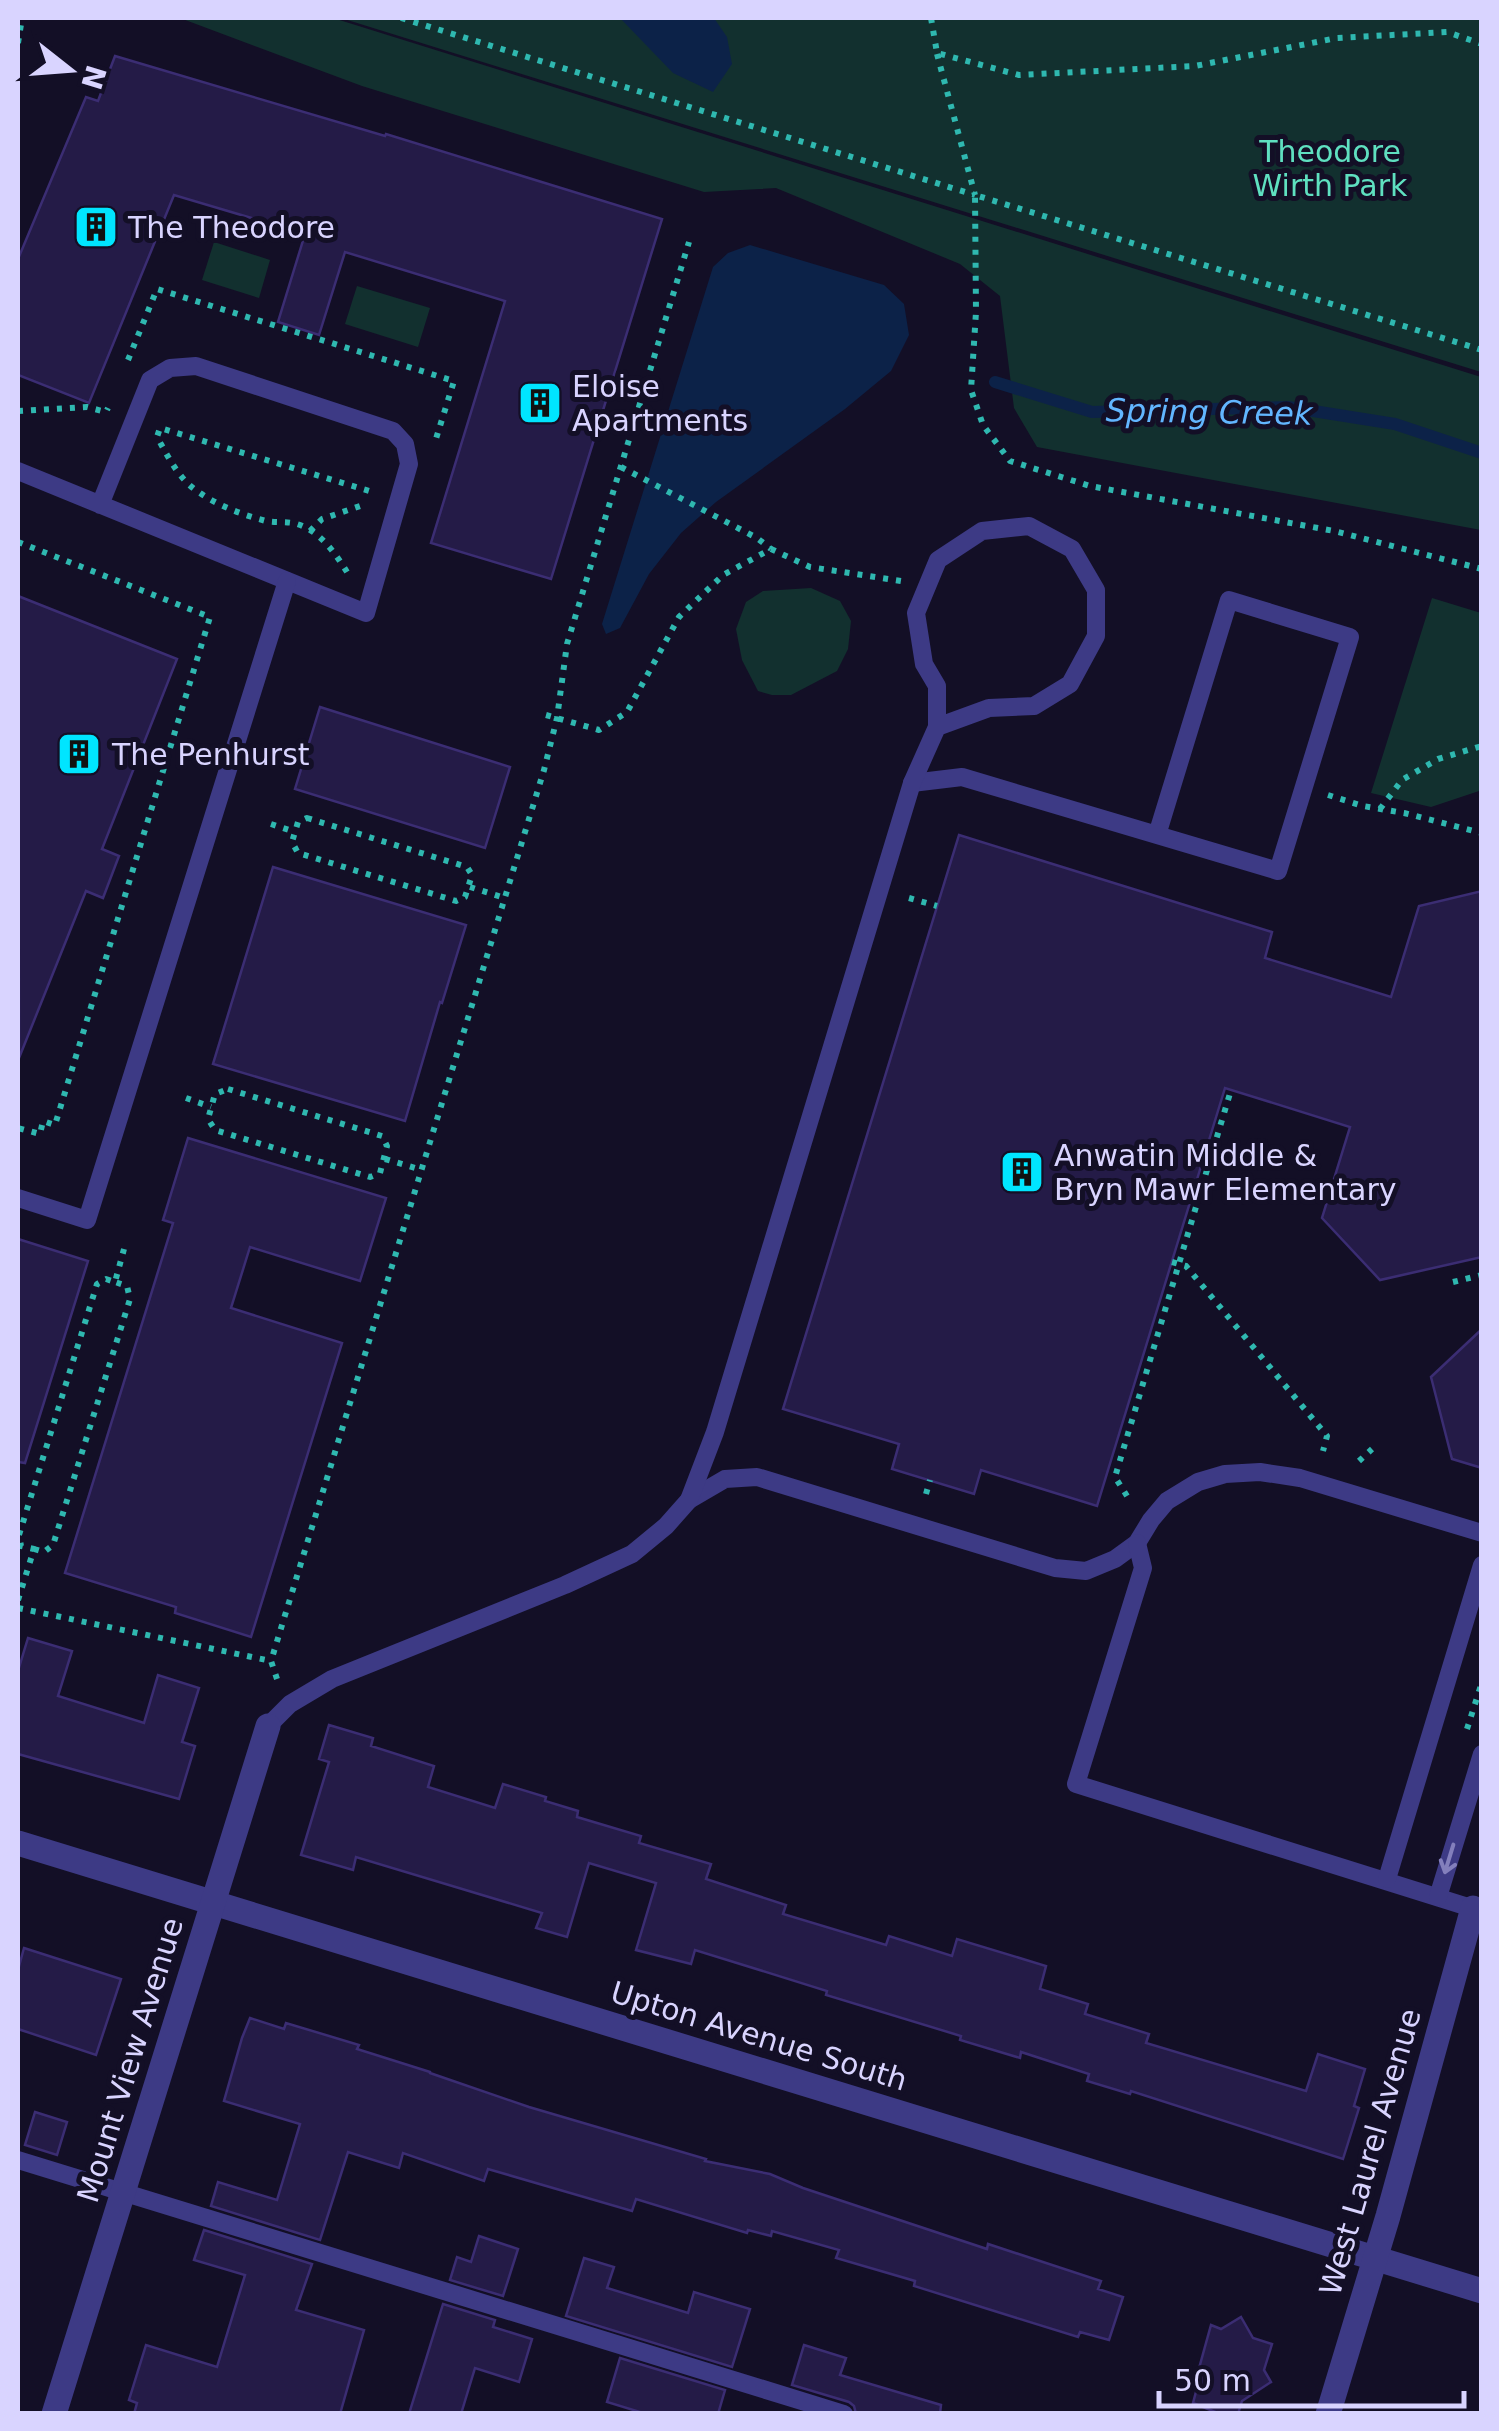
<svg xmlns="http://www.w3.org/2000/svg" width="1499" height="2431" font-family="'DejaVu Sans',sans-serif">
	<style>
		.green { fill: #12302f }
		.water { fill: #0c2248 }
		.lines { fill: none; stroke-linecap: round; stroke-linejoin: round }
		.stream { stroke: #0c2248; stroke-width: 12 }
		.building { fill: #241b47; stroke: #3b2d73; stroke-width: 2.5 }
		.path { stroke: #2fb8b0; stroke-width: 6; stroke-dasharray: 5 8; stroke-linecap: butt }
		.lane { stroke: #3d3a85; stroke-width: 18 }
		.street { stroke: #3d3a85; stroke-width: 25 }
		.oneway { stroke: #837fbc }
		.labels { text-anchor: middle; dominant-baseline: central; stroke-width: 10; stroke-linejoin: round; paint-order: stroke }
		.park-label { font-size: 30px; fill: #5fe0c0; stroke: #130f26 }
		.poi-label { font-size: 30px; fill: #d9d4ff; stroke: #130f26; text-anchor: start }
		.street-label { font-size: 30px; fill: #d9d4ff; stroke: #130f26 }
		.water-label { font-size: 32px; font-style: italic; fill: #62b6ff; stroke: #130f26 }
	</style>
	<rect width="100%" height="100%" fill="#130f26"/>
	<g class="green">
		<polygon points="180,18 333,18 1481,377 1481,530 1037,447 1014,408 1000,296 960,264 776,188 704,192 362,86"/>
		<polygon points="341,18 1481,18 1481,372"/>
		<polygon points="214,242 270,260 259,298 202,280"/>
		<polygon points="357,286 430,308 418,347 345,324"/>
		<polygon points="811,588 840,601 851,621 848,649 837,671 791,695 772,695 758,691 742,660 736,629 746,602 763,591"/>
		<polygon points="1432,598 1481,613 1482,790 1431,807 1371,793"/>
	</g>
	<g class="water">
		<polygon points="620,18 714,18 727,37 732,64 713,92 673,73"/>
		<polygon points="750,245 884,285 904,304 909,335 891,371 845,409 716,502 681,533 649,574 620,628 606,634 602,624 713,267 728,253"/>
	</g>
	<g class="lines">
		<polyline class="stream" points="995,382 1092,412 1288,407 1395,424 1482,453"/>
	</g>
	<g class="building">
		<polygon points="115,56 385,136 386,134 662,219 551,579 431,543 505,301 345,252 319,335 278,322 305,234 174,195 89,403 18,375 18,259 86,97 98,101"/>
		<polygon points="18,596 177,659 102,849 119,856 103,898 86,891 19,1058"/>
		<polygon points="320,707 510,767 485,848 295,789"/>
		<polygon points="959,835 1272,932 1265,958 1391,997 1419,906 1482,891 1482,1257 1380,1280 1322,1218 1350,1127 1225,1088 1097,1506 981,1470 974,1494 892,1469 899,1444 783,1409"/>
		<polygon points="273,867 466,925 442,1003 440,1002 405,1121 213,1064"/>
		<polygon points="188,1138 386,1198 360,1281 250,1247 231,1308 342,1343 251,1637 175,1613 176,1607 65,1573 173,1223 163,1220"/>
		<polygon points="18,1239 88,1261 25,1463 18,1462"/>
		<polygon points="1482,1329 1482,1468 1452,1459 1431,1377"/>
		<polygon points="28,1638 72,1651 58,1696 144,1723 158,1675 199,1688 182,1742 195,1746 179,1799 18,1754 18,1671"/>
		<polygon points="329,1725 373,1738 371,1746 434,1766 428,1787 495,1808 503,1784 546,1797 545,1801 578,1811 577,1817 641,1836 639,1843 711,1864 706,1879 786,1905 783,1914 886,1945 889,1936 952,1956 957,1939 1046,1966 1040,1989 1088,2004 1085,2014 1149,2034 1146,2043 1306,2091 1318,2054 1365,2069 1354,2106 1359,2108 1343,2159 1131,2091 1130,2094 1087,2081 1089,2074 1021,2052 1020,2058 960,2040 961,2036 826,1995 827,1991 695,1950 691,1964 636,1950 656,1883 589,1863 567,1937 536,1928 542,1913 356,1857 353,1870 301,1855 329,1762 319,1759"/>
		<polygon points="24,1948 121,1979 96,2055 18,2029 18,1970"/>
		<polygon points="250,2018 284,2029 286,2023 359,2045 357,2049 430,2072 430,2073 529,2107 706,2159 705,2161 770,2174 803,2188 987,2249 988,2244 1101,2281 1098,2289 1123,2297 1109,2340 1080,2332 1078,2337 914,2286 915,2281 836,2258 839,2250 772,2231 771,2236 748,2230 747,2233 636,2199 632,2211 488,2169 484,2181 403,2153 399,2168 348,2152 320,2240 211,2206 218,2182 277,2200 300,2124 224,2101 242,2038"/>
		<polygon points="35,2112 67,2122 57,2155 25,2145"/>
		<polygon points="204,2230 312,2264 296,2310 364,2330 340,2414 134,2414 137,2403 129,2400 146,2345 217,2367 245,2275 194,2260"/>
		<polygon points="479,2236 518,2249 503,2296 450,2280 457,2257 471,2262"/>
		<polygon points="584,2258 614,2267 607,2288 688,2313 694,2292 750,2309 732,2367 566,2316"/>
		<polygon points="443,2304 495,2320 493,2327 532,2339 519,2382 475,2368 461,2414 409,2414"/>
		<polygon points="1241,2317 1253,2338 1272,2344 1264,2370 1271,2382 1242,2401 1238,2414 1220,2414 1193,2403 1201,2373 1198,2372 1211,2325 1221,2329"/>
		<polygon points="804,2345 846,2358 840,2375 941,2405 940,2414 856,2414 854,2406 849,2402 792,2385"/>
		<polygon points="620,2358 725,2390 718,2414 643,2413 607,2402"/>
	</g>
	<g class="lines">
		<g class="path">
			<polyline points="401,18 975,195"/>
			<polyline points="931,18 937,53 1019,75 1195,66 1337,38 1447,32 1482,44"/>
			<polyline points="18,43 22,18"/>
			<polyline points="937,54 975,195"/>
			<polyline points="1482,350 975,195 976,312 971,390 983,425 1010,461 1090,486 1334,531 1482,569"/>
			<polyline points="128,360 157,289 454,381 435,442"/>
			<polyline points="18,411 87,407 106,412 108,408"/>
			<polyline points="621,467 757,538 771,549"/>
			<polyline points="310,531 322,519 366,504"/>
			<polyline points="18,542 210,617 55,1125 43,1121 40,1134 18,1128"/>
			<path d="M347 572C335 553 320 531 297 524 287 521 276 523 266 521 243 515 219 506 200 493 179 480 169 458 157 437L160 428 373 492"/>
			<polyline points="546,715 599,730 627,712 679,617 723,575 771,549 810,567 901,581"/>
			<polyline points="1328,795 1363,806 1404,813 1482,833"/>
			<polyline points="1380,809 1402,780 1438,759 1482,746"/>
			<polygon points="307,818 467,867 472,875 465,897 456,901 298,853 292,842 298,822"/>
			<polyline points="271,824 295,832"/>
			<polyline points="470,887 505,898"/>
			<polyline points="909,898 937,906"/>
			<polygon points="228,1089 382,1136 387,1146 380,1173 370,1177 215,1130 208,1119 215,1094"/>
			<polyline points="186,1098 211,1107"/>
			<polyline points="385,1159 422,1170"/>
			<polyline points="1172,1262 1186,1266 1327,1436 1323,1451"/>
			<polyline points="1453,1282 1482,1275"/>
			<polyline points="1359,1461 1372,1449"/>
			<polyline points="926,1494 930,1480"/>
			<polyline points="1127,1496 1115,1477 1231,1090"/>
			<polyline points="34,1549 44,1552 53,1545 130,1299 127,1286 115,1282"/>
			<polyline points="18,1600 34,1549 21,1546 19,1535 97,1284 106,1279 115,1282 124,1249"/>
			<polyline points="18,1608 271,1661"/>
			<polyline points="277,1679 271,1661 544,770 557,718 567,644 689,242"/>
			<polyline points="1467,1729 1482,1682"/>
		</g>
		<g class="lane">
			<polyline points="18,471 366,613 409,464 405,444 393,431 196,366 170,368 150,380 100,505"/>
			<polyline points="912,783 962,777 1278,871 1350,637 1229,600 1157,835"/>
			<polyline points="18,1198 87,1220 287,581"/>
			<polyline points="689,1500 725,1479 757,1477 1055,1568 1086,1571 1115,1559 1137,1543 1151,1520 1167,1501 1198,1482 1225,1474 1260,1472 1300,1478 1482,1533"/>
			<polyline points="1137,1543 1143,1568 1076,1784 1481,1911"/>
			<polyline points="268,1726 290,1704 332,1679 565,1585 632,1554 666,1526 689,1500 715,1432 912,783 937,727 989,708 1034,706 1070,684 1096,636 1096,590 1072,549 1029,526 982,531 938,560 916,613 924,664 937,686 937,727"/>
			<polyline points="1387,1879 1482,1565"/>
			<polyline points="1438,1897 1482,1754"/>
			<polyline points="18,2160 844,2414"/>
		</g>
		<g class="street">
			<polyline points="18,1843 1482,2291"/>
			<polyline points="54,2414 268,1726"/>
			<polyline points="1328,2414 1388,2216 1473,1908"/>
		</g>
	</g>
	<defs><path id="oneway-shaft" d="M-6 0H5M1.5-3L5.5 0L1.5 3" fill="none" stroke-width="1.6" stroke-linecap="round" stroke-linejoin="round" transform="scale(2.5)"/></defs>
	<use class="oneway" href="#oneway-shaft" transform="translate(1449 1859) rotate(107)"/>
	<defs>
		<symbol id="building-square" viewBox="-11 -11 22 22"><rect x="-9" y="-9" width="18" height="18" rx="4" fill="#00e5ff" stroke="#130f26"/><path d="M-4-6H4V6H1V3H-1V6H-4ZM-2.5-4.3h1.7v1.8h-1.7ZM.8-4.3h1.7v1.8H.8ZM-2.5-1h1.7V.8h-1.7ZM.8-1h1.7V.8H.8Z" fill="#111"/></symbol>
	</defs>
	<g fill-rule="evenodd">
		<use href="#building-square" x="71" y="202" width="50" height="50"/>
		<use href="#building-square" x="515" y="378" width="50" height="50"/>
		<use href="#building-square" x="54" y="729" width="50" height="50"/>
		<use href="#building-square" x="997" y="1147" width="50" height="50"/>
	</g>
	<g class="labels">
		<g class="park-label">
			<text x="1330" y="151">Theodore<tspan x="1330" dy="34">Wirth Park</tspan></text>
		</g>
		<g class="poi-label">
			<text x="128" y="227">The Theodore</text>
			<text x="572" y="386">Eloise<tspan x="572" dy="34">Apartments</tspan></text>
			<text x="112" y="754">The Penhurst</text>
			<text x="1054" y="1155">Anwatin Middle &amp;<tspan x="1054" dy="34">Bryn Mawr Elementary</tspan></text>
		</g>
		<g class="street-label">
			<text transform="translate(759 2036) rotate(17)">Upton Avenue South</text>
			<text transform="translate(130 2060) rotate(-73)">Mount View Avenue</text>
			<text transform="translate(1370 2152) rotate(-74)">West Laurel Avenue</text>
		</g>
		<g class="water-label">
			<text transform="translate(1209 412) rotate(1)">Spring Creek</text>
		</g>
	</g>
	<rect width="1499" height="2431" fill="none" stroke="#d9d4ff" stroke-width="40"/>
	<g transform="translate(70 70) rotate(107)" stroke="#130f26" stroke-width="8" paint-order="stroke">
	<path d="M0-8L18 38L0 25L-18 38Z" fill="#d9d4ff"/>
	<text y="-15" font-size="28" font-weight="bold" text-anchor="middle" fill="#d9d4ff">N</text>
	</g>
	<path d="M1159 2391v15h305v-15" fill="none" stroke="#d9d4ff" stroke-width="5"/>
	<text x="1174" y="2391" font-size="30" fill="#d9d4ff" stroke="#130f26" stroke-width="8" paint-order="stroke">50 m</text>
</svg>
